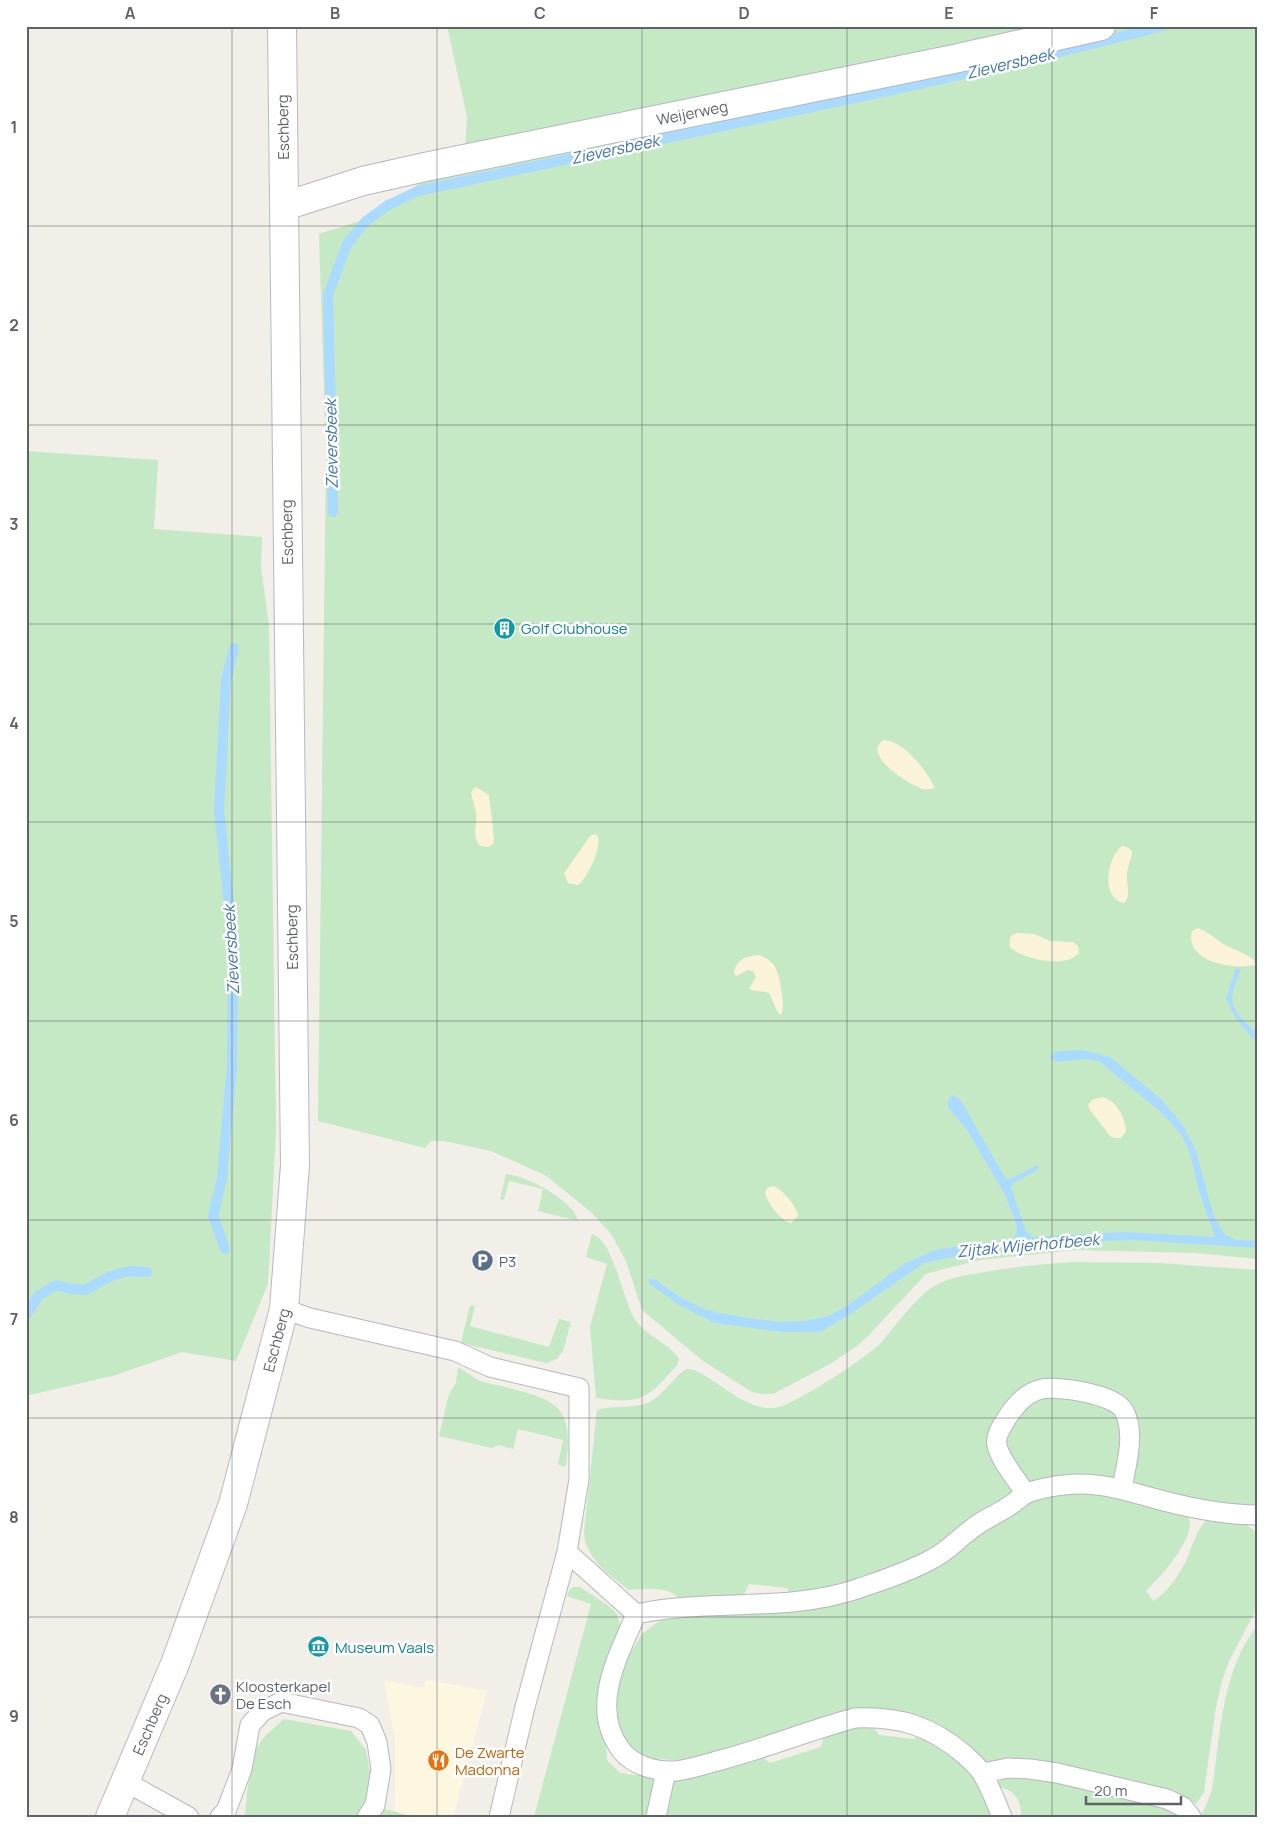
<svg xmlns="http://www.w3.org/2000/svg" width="1284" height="1843" font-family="Manrope,sans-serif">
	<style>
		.commercial { fill: #fef7e0 }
		.green { fill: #c5e8c5 }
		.sand { fill: #fbf3d9 }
		.water { fill: #aadaff }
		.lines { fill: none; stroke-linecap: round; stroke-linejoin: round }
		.stream { stroke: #aadaff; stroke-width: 10 }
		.lane-casing { stroke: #b5b8bc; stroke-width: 21 }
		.street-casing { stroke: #b5b8bc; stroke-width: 30 }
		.secondary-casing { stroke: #b6babf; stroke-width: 30 }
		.lane { stroke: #fff; stroke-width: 19 }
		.street { stroke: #fff; stroke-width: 28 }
		.secondary { stroke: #fff; stroke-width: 28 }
		.grid { fill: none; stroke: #5f6368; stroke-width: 1; stroke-opacity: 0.55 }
		.labels { text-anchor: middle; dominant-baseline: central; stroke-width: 5; stroke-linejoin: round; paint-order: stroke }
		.street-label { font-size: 15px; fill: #5f6368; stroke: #fff }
		.culture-label { font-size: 15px; fill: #0d838f; stroke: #fff; text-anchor: start }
		.service-label { font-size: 15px; fill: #4e5e75; stroke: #fff; text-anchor: start }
		.worship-label { font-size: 15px; fill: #5b616d; stroke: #fff; text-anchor: start }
		.food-label { font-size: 15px; fill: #c56008; stroke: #fff; text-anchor: start }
		.water-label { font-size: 16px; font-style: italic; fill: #4174aa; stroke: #fff }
		.neatline { fill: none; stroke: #5f6368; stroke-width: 2 }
		.grid-label { font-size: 16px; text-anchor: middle; font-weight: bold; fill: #5f6368 }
	</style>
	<rect width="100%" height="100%" fill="#f1efe8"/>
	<polygon class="commercial" points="384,1680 423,1688 426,1680 487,1691 453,1817 413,1817 395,1811 395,1740"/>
	<g class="green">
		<polygon points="447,26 1258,26 1258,1259 1196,1253 1074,1250 981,1260 944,1269 926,1274 868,1336 857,1346 830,1364 773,1394 762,1394 752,1392 703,1361 642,1310 626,1261 611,1234 592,1213 545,1175 491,1151 444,1141 431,1141 425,1148 318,1121 326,456 319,234 378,215 465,148 467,117"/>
		<polygon points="26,451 158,460 154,529 262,537 261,567 269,625 276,1131 268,1284 236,1361 182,1352 116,1375 26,1396"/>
		<path d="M506 1174C525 1175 575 1201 578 1221L538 1211 543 1189 509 1181 504 1199 500 1200Z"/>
		<path d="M592 1234C614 1240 623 1303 636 1321 647 1336 670 1344 679 1359L678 1364C648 1398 643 1405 596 1398L590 1327 607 1264 586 1257Z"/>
		<path d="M1073 1262 1158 1263 1258 1270V1505C1224 1513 1171 1493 1137 1484L1132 1478V1416L1059 1382 998 1421 1012 1488 1010 1495 937 1548 903 1565 843 1584 790 1594 787 1588 749 1584 743 1596 684 1599C677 1598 676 1595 670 1592 657 1587 642 1589 629 1590 610 1575 585 1559 584 1532L597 1410C612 1405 629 1409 644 1404 662 1399 671 1379 686 1369 696 1369 702 1374 710 1379 729 1391 751 1410 774 1408 792 1407 867 1357 881 1343 896 1326 916 1296 936 1285 948 1278 965 1275 979 1273 1011 1267 1042 1264 1073 1262Z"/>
		<polygon points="470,1305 475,1306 470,1326 549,1347 559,1319 571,1322 563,1351 557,1359 546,1363 461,1343"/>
		<path d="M458 1367C465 1371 471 1376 478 1380 485 1383 493 1384 501 1386 553 1400 575 1402 566 1465L563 1467 558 1464 563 1440 518 1429 513 1449 499 1445 492 1448 439 1436 449 1394 456 1383Z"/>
		<path d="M1039 1396H1078L1115 1411 1124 1431 1116 1475 1110 1479 1029 1484 1003 1448C1001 1426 1024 1408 1039 1396Z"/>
		<path d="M1073 1492 1108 1495 1188 1516C1198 1537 1160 1577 1146 1591L1153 1601C1168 1592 1177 1578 1185 1563 1191 1551 1198 1520 1213 1518 1218 1517 1226 1520 1232 1521 1243 1523 1252 1526 1258 1536V1606L1229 1661 1222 1681 1216 1707 1204 1792 1196 1804 1174 1790 1158 1789 987 1764 906 1714 679 1760 653 1759 643 1756 633 1750 623 1740 615 1714 620 1670 642 1634 662 1619 671 1616 784 1611 962 1547 995 1523 1036 1500 1053 1493Z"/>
		<polygon points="574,1587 580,1587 609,1606 617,1614 620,1626 620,1630 604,1670 599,1695 598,1718 606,1742 607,1760 620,1773 633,1775 647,1775 653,1780 655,1785 650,1817 534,1817 591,1604 567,1596 570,1589"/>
		<path d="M1258 1625V1817H1200L1207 1803 1212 1789C1221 1734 1221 1670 1258 1625Z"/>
		<path d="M284 1719 351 1731 366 1750 370 1772 368 1804 413 1817H245C246 1802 250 1759 257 1747 263 1736 275 1727 284 1719Z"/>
		<path d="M872 1725 879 1735 913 1739 921 1735C929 1740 938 1743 945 1748 969 1765 982 1792 994 1817H661L671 1784 675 1780 761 1756 770 1763 821 1747 824 1735 854 1727Z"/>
		<path d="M1020 1774 1170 1809 1178 1817H1021C1022 1800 1014 1789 998 1787L1000 1777Z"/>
	</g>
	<g class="sand">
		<path d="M884 740C904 741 927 771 935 788 931 789 926 790 923 789 909 785 860 754 884 740Z"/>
		<path d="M476 787 489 795 494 839 493 844 488 847 480 846C471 833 478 824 476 813 475 806 472 799 471 792Z"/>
		<path d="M595 834 598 836C602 847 587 879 578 885L568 883 564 873 567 869 590 836Z"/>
		<path d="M1122 846 1127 847 1132 851C1132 860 1127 866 1127 875 1126 885 1132 895 1124 903 1100 898 1107 857 1122 846Z"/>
		<path d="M1198 928C1208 932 1216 939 1225 945 1235 950 1245 953 1254 960L1255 965C1234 970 1184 962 1192 931Z"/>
		<path d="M1017 933 1034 934 1050 941 1073 942 1078 946 1079 953C1066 969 1022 959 1010 947 1009 940 1010 935 1017 933Z"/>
		<path d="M759 955C765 957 772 961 775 967 780 976 786 1007 781 1015L778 1013 769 993C762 990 753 993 749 988L756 977 753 971 747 970 737 976 734 973C736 960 746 956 759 955Z"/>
		<path d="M1103 1097C1117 1101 1125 1118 1126 1131L1121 1138H1114L1110 1136 1090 1110 1088 1105 1092 1100Z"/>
		<path d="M773 1186C782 1189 797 1206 798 1216L791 1223C780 1220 768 1204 765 1193L767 1188Z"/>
	</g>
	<g class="water">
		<path d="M1236 968 1241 969C1225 1008 1231 1007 1258 1035V1044L1236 1019 1226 999Z"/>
		<polygon points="1083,1050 1110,1057 1163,1101 1184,1127 1196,1151 1213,1214 1224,1234 1235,1240 1258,1241 1258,1248 1134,1240 1066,1242 993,1248 924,1263 849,1315 820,1332 783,1332 715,1323 679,1305 650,1284 648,1279 656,1280 678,1296 706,1310 741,1317 779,1322 805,1321 829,1316 853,1302 904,1264 935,1250 1013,1239 1017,1232 1016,1222 1004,1193 967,1130 948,1107 948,1100 953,1095 960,1099 1005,1178 1010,1179 1038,1165 1039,1169 1013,1183 1011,1188 1026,1231 1033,1237 1122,1232 1215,1237 1199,1191 1190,1153 1181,1134 1162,1113 1099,1061 1083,1059 1059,1062 1050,1059 1052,1054 1060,1051"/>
	</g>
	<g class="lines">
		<g class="stream">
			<polyline points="333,512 328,295 347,244 366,221 388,205 418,191 897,89 1051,54 1164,26"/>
			<polyline points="225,1249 213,1216 222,1178 232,1066 233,985 231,922 219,811 226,680 234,648"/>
			<polyline points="26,1315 38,1296 56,1285 72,1289 85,1290 111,1276 130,1271 147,1272"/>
		</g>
		<defs>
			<g id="lane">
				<polyline points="284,1309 310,1318 455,1351 490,1367 579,1388 579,1479 567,1552 636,1614"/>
				<path d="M1026 1494C1018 1481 999 1459 997 1445 995 1436 1001 1428 1005 1421 1013 1408 1026 1392 1042 1389 1059 1386 1115 1394 1124 1411 1136 1434 1126 1464 1122 1489"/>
				<polyline points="983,1773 1008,1768 1030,1769 1057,1773 1167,1799 1183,1807 1191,1817"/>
				<polyline points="126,1782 189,1817"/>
				<polyline points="220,1817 226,1811 242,1769 250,1725 263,1711 281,1702 359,1718 370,1725 377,1742 381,1769 375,1805 367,1817"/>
				<polyline points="499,1817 525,1707 567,1552"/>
				<polyline points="656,1817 666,1771"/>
				<path d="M1002 1817C996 1803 991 1788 983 1775 979 1767 971 1761 965 1755 931 1726 900 1716 855 1718 810 1730 766 1748 721 1760 706 1764 691 1769 676 1771 657 1772 633 1766 621 1750 589 1707 618 1657 636 1614 709 1598 786 1613 857 1589 883 1580 911 1571 934 1558 949 1550 960 1537 973 1528 983 1520 995 1515 1006 1508 1013 1504 1020 1497 1027 1493 1039 1489 1052 1486 1064 1485 1099 1480 1132 1493 1164 1501 1195 1509 1227 1515 1258 1515"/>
			</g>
			<g id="street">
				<path id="s1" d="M285 206 363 181 425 167 954 59 1101 26"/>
			</g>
			<g id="secondary">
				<path id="s2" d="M110 1817 175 1664 233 1504 284 1309 295 1165 282 26"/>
			</g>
		</defs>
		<use href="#lane" class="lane-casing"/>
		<use href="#street" class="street-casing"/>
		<use href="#secondary" class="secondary-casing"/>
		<use href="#lane" class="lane"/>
		<use href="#street" class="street"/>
		<use href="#secondary" class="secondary"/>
	</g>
	<path class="grid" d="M232 26V1817M437 26V1817M642 26V1817M847 26V1817M1052 26V1817M26 226H1258M26 425H1258M26 624H1258M26 822H1258M26 1021H1258M26 1220H1258M26 1418H1258M26 1617H1258"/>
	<defs>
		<symbol id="building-disc" viewBox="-11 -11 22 22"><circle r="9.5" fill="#0f9aa8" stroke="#fff"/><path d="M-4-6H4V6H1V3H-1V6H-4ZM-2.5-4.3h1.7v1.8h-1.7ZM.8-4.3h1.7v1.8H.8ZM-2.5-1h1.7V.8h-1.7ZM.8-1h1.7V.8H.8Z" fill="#fff"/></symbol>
		<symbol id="parking-disc" viewBox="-11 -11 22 22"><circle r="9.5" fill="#5c6f8a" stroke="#fff"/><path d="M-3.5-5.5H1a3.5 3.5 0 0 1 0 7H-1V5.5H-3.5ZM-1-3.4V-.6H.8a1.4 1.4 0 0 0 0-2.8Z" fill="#fff"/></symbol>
		<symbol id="museum-disc" viewBox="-11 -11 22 22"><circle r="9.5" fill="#0f9aa8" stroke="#fff"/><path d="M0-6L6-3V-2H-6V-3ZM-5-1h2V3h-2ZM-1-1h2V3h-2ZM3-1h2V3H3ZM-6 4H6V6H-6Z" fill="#fff"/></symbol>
		<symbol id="church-disc" viewBox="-11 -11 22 22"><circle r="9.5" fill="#6b7280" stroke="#fff"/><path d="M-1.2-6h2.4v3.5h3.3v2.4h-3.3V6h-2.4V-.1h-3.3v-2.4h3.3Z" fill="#fff"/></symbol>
		<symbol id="restaurant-disc" viewBox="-11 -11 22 22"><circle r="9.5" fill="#e8710a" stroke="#fff"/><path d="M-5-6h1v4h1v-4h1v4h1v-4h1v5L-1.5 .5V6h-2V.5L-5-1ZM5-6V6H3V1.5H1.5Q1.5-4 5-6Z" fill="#fff"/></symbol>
	</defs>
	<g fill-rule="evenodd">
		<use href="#building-disc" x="492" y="616" width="25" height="25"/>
		<use href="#parking-disc" x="470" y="1248" width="25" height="25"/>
		<use href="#museum-disc" x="306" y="1634" width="25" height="25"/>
		<use href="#church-disc" x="208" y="1682" width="25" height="25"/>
		<use href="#restaurant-disc" x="426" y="1748" width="25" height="25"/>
	</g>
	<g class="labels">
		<g class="street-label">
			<text stroke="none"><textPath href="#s1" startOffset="418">Weijerweg</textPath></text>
			<text transform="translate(283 127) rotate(-91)">Eschberg</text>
			<text transform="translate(287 532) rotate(-91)">Eschberg</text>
			<text transform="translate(292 937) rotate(-91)">Eschberg</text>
			<text stroke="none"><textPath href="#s2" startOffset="506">Eschberg</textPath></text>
			<text stroke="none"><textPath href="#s2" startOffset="101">Eschberg</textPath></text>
		</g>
		<g class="culture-label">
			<text x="521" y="628">Golf Clubhouse</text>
			<text x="335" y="1647">Museum Vaals</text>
		</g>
		<g class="service-label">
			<text x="499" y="1261">P3</text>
		</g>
		<g class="worship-label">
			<text x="236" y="1686">Kloosterkapel<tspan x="236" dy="17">De Esch</tspan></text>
		</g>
		<g class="food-label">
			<text x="455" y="1752">De Zwarte<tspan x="455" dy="17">Madonna</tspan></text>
		</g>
		<g class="water-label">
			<text transform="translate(1010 63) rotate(-13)">Zieversbeek</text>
			<text transform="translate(615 149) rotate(-12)">Zieversbeek</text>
			<text transform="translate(331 444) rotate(-91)">Zieversbeek</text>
			<text transform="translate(231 950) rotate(-93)">Zieversbeek</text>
			<text transform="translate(1028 1245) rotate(-5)">Zijtak Wijerhofbeek</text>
		</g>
	</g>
	<rect width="1284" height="1843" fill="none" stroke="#ffffff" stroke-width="55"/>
	<path d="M1086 1796v8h95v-8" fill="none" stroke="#5f6368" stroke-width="2.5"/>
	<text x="1094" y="1796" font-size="15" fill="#5f6368" stroke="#ffffff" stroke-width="4" paint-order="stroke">20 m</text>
	<rect x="28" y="28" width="1228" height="1788" class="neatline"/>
	<g class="grid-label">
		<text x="130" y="19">A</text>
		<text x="335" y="19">B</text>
		<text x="540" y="19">C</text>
		<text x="744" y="19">D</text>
		<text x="949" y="19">E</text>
		<text x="1154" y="19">F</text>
		<text x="14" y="133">1</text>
		<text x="14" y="331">2</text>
		<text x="14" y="530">3</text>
		<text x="14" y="729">4</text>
		<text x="14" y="927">5</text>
		<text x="14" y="1126">6</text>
		<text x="14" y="1325">7</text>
		<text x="14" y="1523">8</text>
		<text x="14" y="1722">9</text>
	</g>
</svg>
